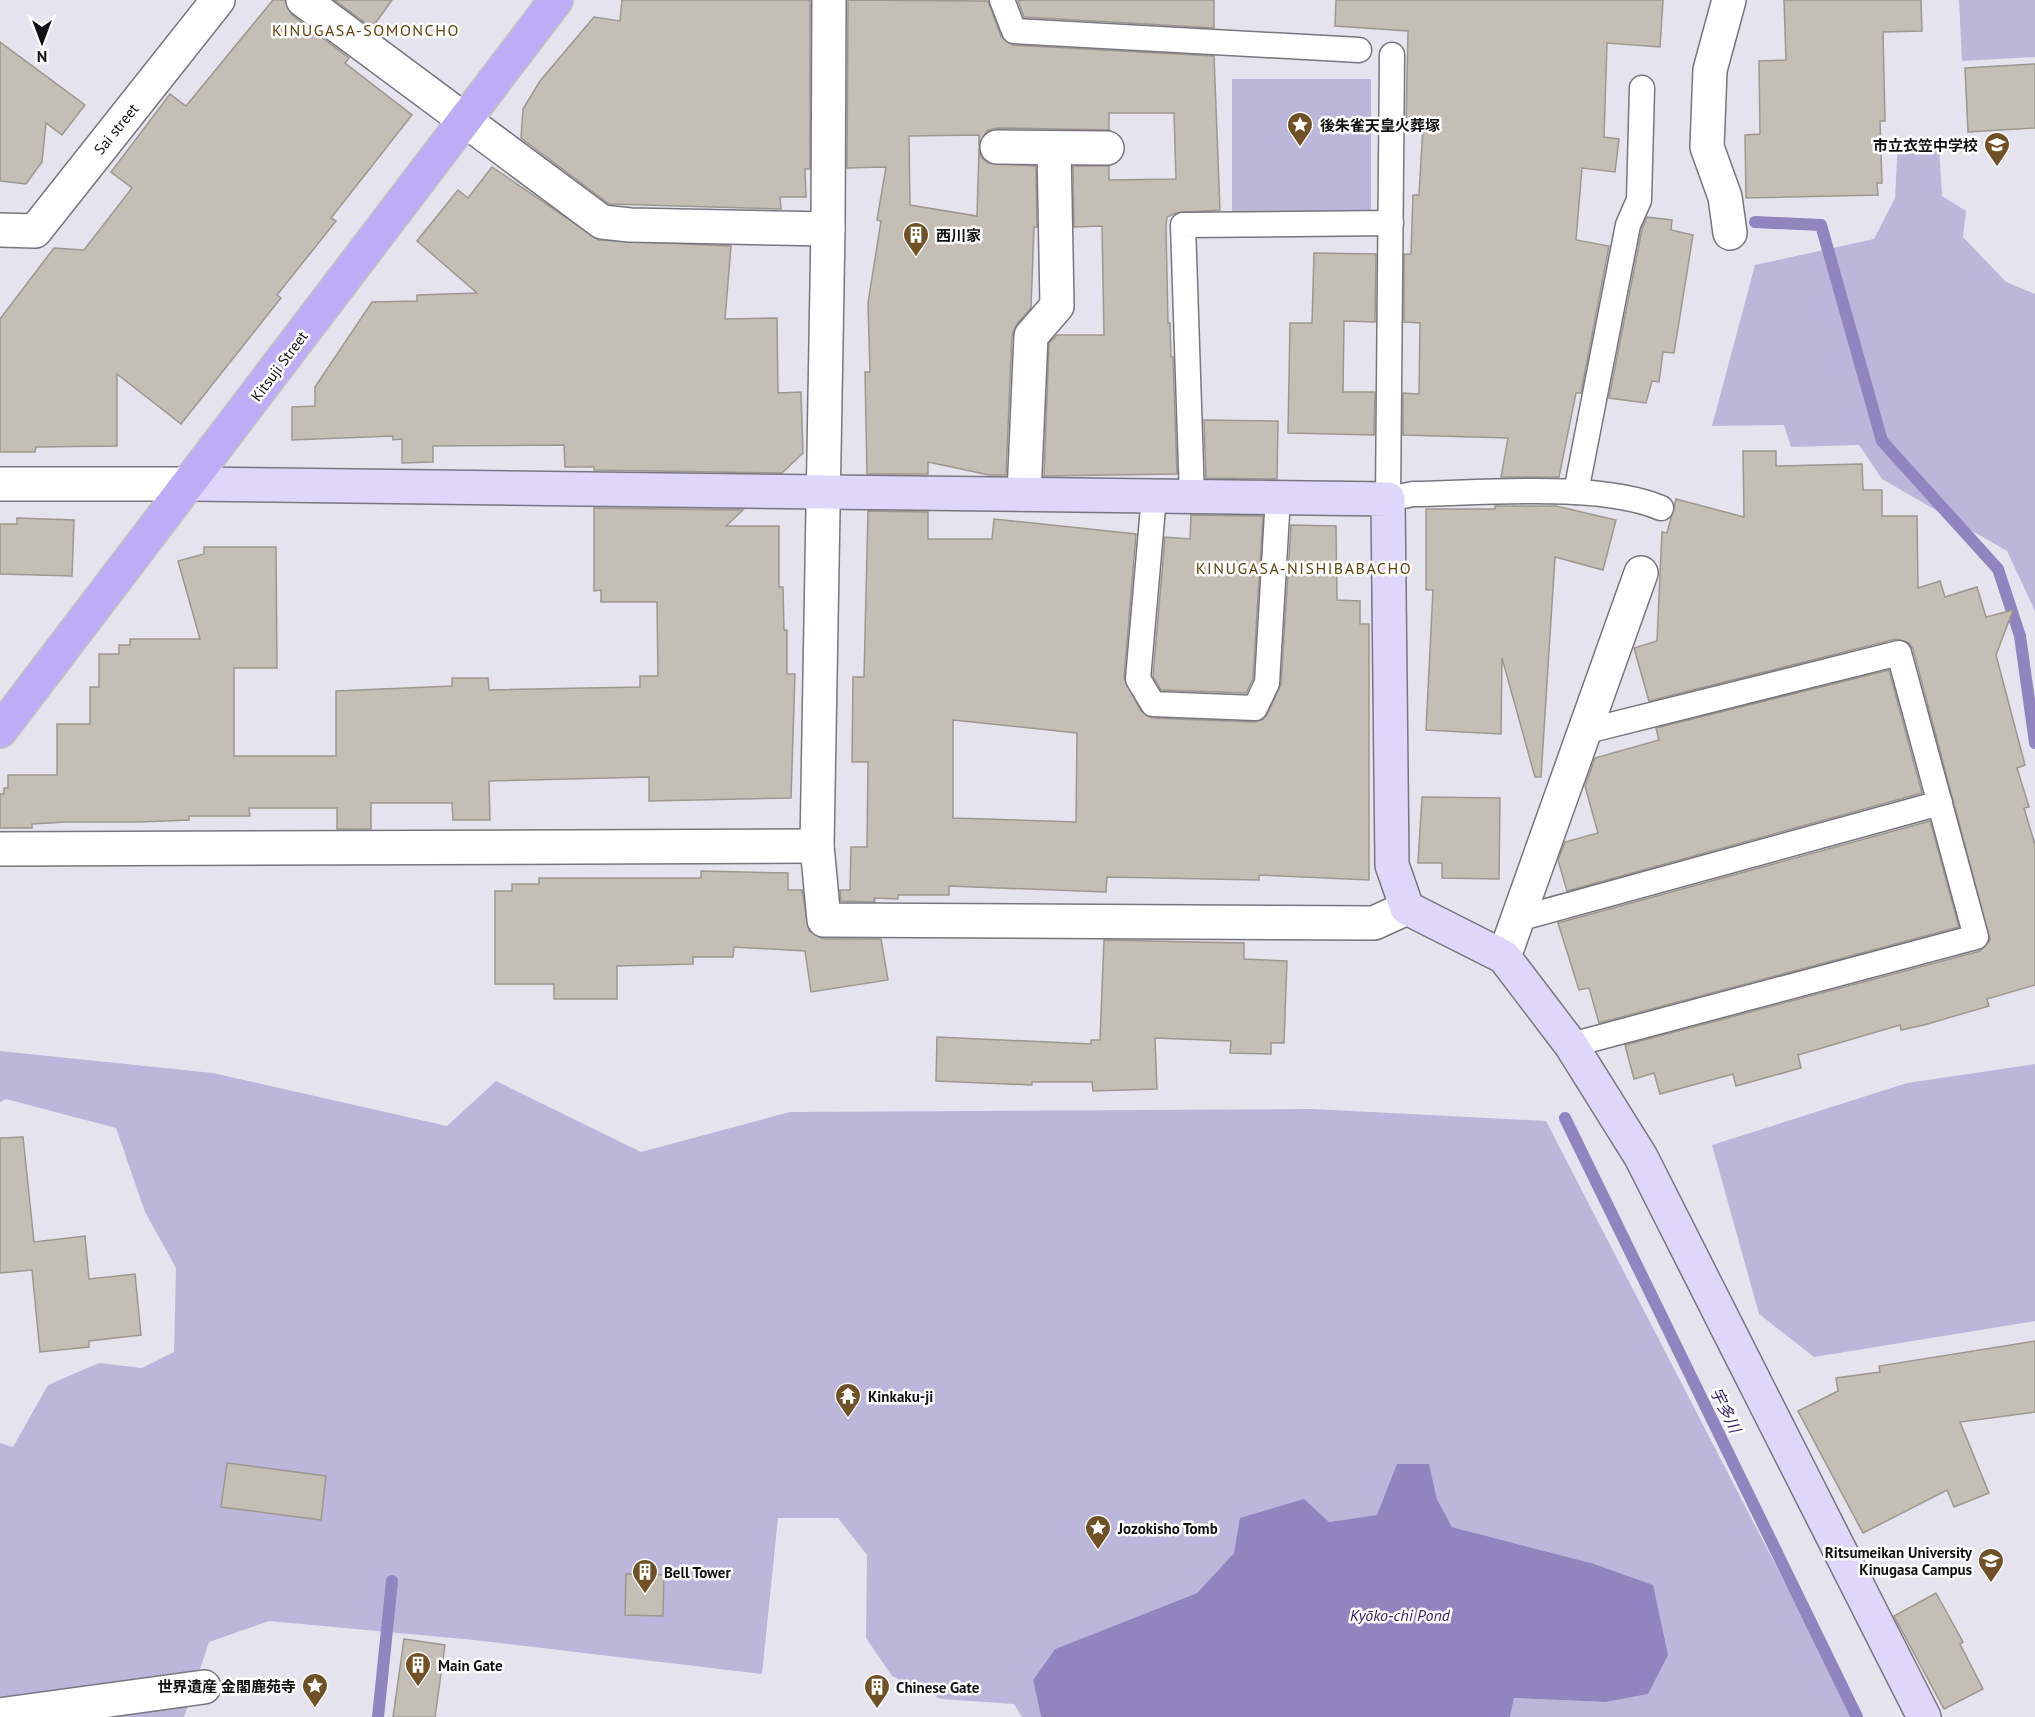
<svg xmlns="http://www.w3.org/2000/svg" width="2035" height="1717" font-family="'PT Sans','Noto Sans JP',sans-serif">
	<style>
		.green { fill: #bcb6da }
		.water { fill: #9085be }
		.lines { fill: none; stroke-linecap: round; stroke-linejoin: round }
		.stream { stroke: #9085be; stroke-width: 12 }
		.building { fill: #c4beb5; stroke: #9d978f; stroke-width: 1.5; fill-rule: evenodd }
		.lane-casing { stroke: #77767e; stroke-width: 27 }
		.street-casing { stroke: #77767e; stroke-width: 36 }
		.secondary-casing { stroke: #77767e; stroke-width: 36 }
		.primary-casing { stroke: #c1c1c2; stroke-width: 36 }
		.lane { stroke: #fff; stroke-width: 24 }
		.street { stroke: #fff; stroke-width: 33 }
		.secondary { stroke: #dfd6fb; stroke-width: 33 }
		.primary { stroke: #bfacf7; stroke-width: 33 }
		.labels { text-anchor: middle; dominant-baseline: central; stroke-width: 5; stroke-linejoin: round; paint-order: stroke }
		.poi-label { font-size: 15px; font-weight: bold; fill: #111114; stroke: #fff; text-anchor: start }
		.street-label { font-size: 15px; fill: #111114; stroke: #fff }
		.neighbourhood-label { font-size: 16px; letter-spacing: 1.5px; fill: #63410b; stroke: #fff }
		.water-label { font-size: 16px; font-style: italic; fill: #321d61; stroke: #fff }
	</style>
	<rect width="100%" height="100%" fill="#e5e4ee"/>
	<g class="green">
		<polygon points="1959,0 2035,0 2035,57 1962,61"/>
		<rect x="1232" y="79" width="139" height="133"/>
		<polygon points="1898,142 1939,145 1942,196 1966,211 1963,237 2006,282 2035,294 2035,611 2007,551 1882,479 1859,445 1791,447 1784,425 1712,426 1755,265 1874,239 1895,198"/>
		<polygon points="0,1051 213,1073 447,1126 496,1081 641,1152 790,1112 1313,1109 1546,1121 1854,1717 1510,1717 1514,1698 1605,1702 1591,1563 1452,1527 1437,1499 1429,1465 1378,1515 1329,1522 1234,1553 1197,1593 1055,1649 1033,1680 1041,1717 1022,1717 1014,1704 941,1699 892,1676 866,1638 867,1555 838,1518 778,1518 762,1674 474,1640 269,1621 209,1642 184,1717 0,1717 0,1443 13,1447 48,1385 99,1363 142,1368 174,1352 176,1268 145,1212 116,1128 6,1099 0,1102"/>
		<polygon points="2035,1064 2035,1321 1814,1357 1759,1314 1712,1145 1907,1083"/>
	</g>
	<polygon class="water" points="1397,1464 1429,1464 1437,1499 1452,1527 1591,1563 1653,1585 1668,1655 1648,1694 1605,1702 1514,1698 1510,1717 1041,1717 1033,1680 1055,1649 1197,1593 1234,1553 1240,1518 1304,1499 1329,1522 1377,1515"/>
	<g class="lines">
		<g class="stream">
			<polyline points="1755,222 1821,225 1882,441 1998,569 2020,636 2035,743"/>
			<polyline points="1565,1118 1857,1717"/>
			<polyline points="378,1717 392,1581"/>
		</g>
	</g>
	<g class="building">
		<polygon points="273,0 285,0 292,15 349,58 345,63 412,115 331,218 336,221 277,295 281,298 181,424 117,374 117,446 36,447 35,452 0,452 0,319 54,248 84,250 132,188 111,172 170,94 186,106"/>
		<polygon points="334,0 392,0 372,28"/>
		<polygon points="622,0 810,0 810,169 805,169 806,197 780,197 781,209 609,204 521,138 523,109 540,81 594,17 620,21"/>
		<polygon points="848,0 988,1 1001,36 1013,45 1214,56 1220,210 1176,213 1167,217 1166,226 1168,323 1170,323 1171,357 1173,357 1177,474 1044,476 1049,343 1057,335 1104,335 1102,226 1074,227 1073,166 1109,166 1109,180 1176,179 1174,113 1109,113 1109,130 997,128 987,131 979,145 979,135 909,136 910,205 977,216 979,148 981,157 988,163 1036,166 1037,227 1034,227 1031,308 1017,324 1012,335 1006,475 989,475 928,462 928,474 867,474 865,372 870,372 868,303 881,221 877,220 886,167 847,168"/>
		<polygon points="1024,0 1214,0 1214,28 1024,17 1018,1"/>
		<polygon points="1336,0 1663,0 1660,47 1607,43 1604,137 1619,139 1615,172 1582,168 1576,240 1609,246 1581,393 1576,393 1559,477 1501,477 1508,438 1403,435 1403,393 1419,394 1420,323 1404,322 1404,254 1411,254 1413,195 1419,195 1423,126 1406,126 1408,31 1335,26"/>
		<polygon points="1784,0 1921,0 1922,31 1883,32 1885,121 1880,121 1882,183 1877,183 1878,195 1746,198 1745,135 1760,134 1759,61 1786,60"/>
		<polygon points="0,42 85,105 62,135 46,123 42,162 26,184 0,181"/>
		<polygon points="2035,64 2035,128 1968,132 1965,68"/>
		<polygon points="492,167 599,240 731,246 725,319 777,318 778,393 801,392 803,453 782,473 594,470 594,467 565,467 564,445 433,446 433,462 402,463 402,439 393,440 393,436 292,440 292,407 315,406 315,387 372,302 417,301 417,295 477,293 417,241 458,190 468,198"/>
		<polygon points="1647,217 1672,220 1671,230 1693,235 1674,353 1663,352 1659,382 1652,381 1646,403 1609,398 1642,229"/>
		<polygon points="1314,253 1376,254 1375,322 1344,321 1343,392 1375,392 1374,435 1288,433 1290,323 1312,323"/>
		<polygon points="1204,420 1278,421 1277,479 1206,478"/>
		<polygon points="1743,451 1776,451 1776,466 1862,464 1863,490 1882,490 1882,516 1917,516 1918,588 1940,581 1945,597 1977,587 1986,617 2013,610 1996,655 2025,765 2017,768 2029,807 2024,808 2035,845 2035,985 1987,999 1989,1006 1924,1025 1901,1030 1900,1025 1798,1055 1801,1068 1736,1086 1733,1074 1660,1094 1654,1073 1634,1079 1625,1045 1980,951 1990,940 1913,649 1909,643 1896,639 1649,701 1634,648 1657,641 1662,532 1667,533 1676,499 1744,517"/>
		<polygon points="1495,506 1556,506 1616,520 1603,570 1555,557 1541,777 1535,777 1502,658 1501,734 1426,730 1433,590 1426,590 1426,509 1495,509"/>
		<polygon points="594,508 743,510 726,526 779,526 779,587 783,587 784,630 787,630 787,674 795,674 791,798 649,801 649,777 489,781 490,820 453,820 452,803 371,803 371,829 337,829 337,808 249,808 250,816 189,816 189,820 140,822 66,822 32,824 32,828 0,828 0,794 4,794 4,788 8,788 8,775 57,775 57,724 90,724 90,687 99,687 99,654 119,654 119,645 130,645 130,639 200,639 178,561 204,554 204,547 276,547 277,668 234,668 234,756 336,756 336,691 452,686 452,678 488,678 489,690 640,687 640,676 658,676 657,602 601,602 601,590 594,591"/>
		<path d="M868 511 928 512V539H992L994 519 1136 534 1124 678 1141 711 1152 718 1254 722 1262 720 1267 715 1281 684 1291 525 1336 526 1337 600 1360 601V624H1369V880L1259 875V880L1107 877 1106 892 949 886V895H898V899L874 898 875 902 841 901 840 890H850L851 847H867L868 762H852L853 677H864ZM953 720 1077 733 1076 822 953 818Z"/>
		<polygon points="1191,515 1263,516 1253,679 1246,693 1161,690 1153,676 1165,537 1190,539"/>
		<polygon points="17,518 74,520 72,576 0,574 0,524 17,524"/>
		<polygon points="1889,670 1922,793 1567,891 1558,860 1565,842 1598,833 1585,786 1595,758 1659,740 1656,728"/>
		<polygon points="1422,797 1500,798 1499,879 1442,878 1442,863 1418,863"/>
		<polygon points="1930,821 1959,927 1599,1023 1589,988 1579,990 1558,923"/>
		<polygon points="701,871 788,873 788,890 802,890 809,931 823,939 881,939 888,980 811,992 805,951 734,947 733,957 693,957 693,964 617,966 617,999 554,999 554,984 495,984 495,891 512,891 512,884 539,884 539,878 701,878"/>
		<polygon points="1104,940 1244,943 1244,959 1287,961 1284,1043 1271,1043 1271,1054 1230,1053 1231,1041 1155,1038 1157,1089 1093,1091 1092,1082 1032,1082 1032,1085 936,1081 937,1037 1091,1044 1091,1040 1100,1040"/>
		<polygon points="23,1137 34,1242 85,1236 89,1279 135,1274 141,1335 89,1341 89,1347 40,1352 32,1270 0,1273 0,1138"/>
		<polygon points="2035,1341 2035,1412 1960,1422 1989,1493 1954,1507 1947,1490 1863,1533 1798,1411 1838,1391 1836,1378 1880,1372 1879,1366"/>
		<polygon points="227,1463 326,1476 321,1520 221,1507"/>
		<polygon points="626,1574 664,1575 663,1616 625,1615"/>
		<polygon points="1936,1593 1963,1642 1960,1644 1983,1689 1944,1709 1894,1616"/>
		<polygon points="404,1639 445,1645 435,1717 393,1717"/>
	</g>
	<g class="lines">
		<defs>
			<g id="lane">
				<polyline points="1002,0 1014,31 1359,50"/>
				<path d="M1392 55 1388 499 1413 494C1482 493 1600 482 1661 508"/>
				<polyline points="1576,492 1628,225 1639,200 1642,88"/>
				<polyline points="1154,496 1138,679 1153,704 1255,708 1267,683 1278,497"/>
				<polyline points="1192,497 1183,225 1391,223"/>
				<polyline points="1518,919 1940,803"/>
				<polyline points="1571,1045 1976,937 1899,653 1583,732"/>
			</g>
			<g id="street">
				<polyline points="303,0 602,222 630,225 828,229"/>
				<polyline points="829,0 828,229 817,846 824,920 1374,923 1407,908"/>
				<polyline points="1729,0 1710,70 1707,147 1725,197 1730,233"/>
				<polyline points="997,147 1107,148"/>
				<polyline points="0,230 35,231 218,0"/>
				<polyline points="0,484 190,484"/>
				<polyline points="1024,494 1031,336 1057,306 1054,148"/>
				<polyline points="0,849 817,846"/>
				<polyline points="1504,957 1641,573"/>
				<polyline points="0,1715 204,1687"/>
			</g>
			<polyline id="secondary" points="190,484 1388,499 1392,865 1407,908 1504,957 1571,1045 1641,1157 1924,1717"/>
			<polyline id="primary" points="0,731 556,0"/>
		</defs>
		<use href="#lane" class="lane-casing"/>
		<use href="#street" class="street-casing"/>
		<use href="#secondary" class="secondary-casing"/>
		<use href="#primary" class="primary-casing"/>
		<use href="#lane" class="lane"/>
		<use href="#street" class="street"/>
		<use href="#secondary" class="secondary"/>
		<use href="#primary" class="primary"/>
	</g>
	<defs>
		<symbol id="sight-pin" viewBox="-11 -11 22 30"><path d="M0 17L-7.5 6A9.5 9.5 0 1 1 7.5 6Z" fill="#705126" stroke="#fff"/><path d="M0-6L1.8-2.2L6-1.7L2.9 1.2L3.7 5.4L0 3.3L-3.7 5.4L-2.9 1.2L-6-1.7L-1.8-2.2Z" fill="#fff"/></symbol>
		<symbol id="school-pin" viewBox="-11 -11 22 30"><path d="M0 17L-7.5 6A9.5 9.5 0 1 1 7.5 6Z" fill="#705126" stroke="#fff"/><path d="M0-5L7-2L0 1L-7-2ZM-4 1L0 2.5L4 1V4Q0 6-4 4Z" fill="#fff"/></symbol>
		<symbol id="building-pin" viewBox="-11 -11 22 30"><path d="M0 17L-7.5 6A9.5 9.5 0 1 1 7.5 6Z" fill="#705126" stroke="#fff"/><path d="M-4-6H4V6H1V3H-1V6H-4ZM-2.5-4.3h1.7v1.8h-1.7ZM.8-4.3h1.7v1.8H.8ZM-2.5-1h1.7V.8h-1.7ZM.8-1h1.7V.8H.8Z" fill="#fff"/></symbol>
		<symbol id="temple-pin" viewBox="-11 -11 22 30"><path d="M0 17L-7.5 6A9.5 9.5 0 1 1 7.5 6Z" fill="#705126" stroke="#fff"/><path d="M0-6L5-2H3V0L6.5 2.5H4V6H1.5V3h-3V6H-4V2.5H-6.5L-3 0V-2H-5Z" fill="#fff"/></symbol>
		<symbol id="university-pin" viewBox="-11 -11 22 30"><path d="M0 17L-7.5 6A9.5 9.5 0 1 1 7.5 6Z" fill="#705126" stroke="#fff"/><path d="M0-5L7-2L0 1L-7-2ZM-4 1L0 2.5L4 1V4Q0 6-4 4Z" fill="#fff"/></symbol>
	</defs>
	<g fill-rule="evenodd">
		<use href="#sight-pin" x="1285" y="110" width="30" height="40"/>
		<use href="#school-pin" x="1982" y="130" width="30" height="40"/>
		<use href="#building-pin" x="901" y="220" width="30" height="40"/>
		<use href="#temple-pin" x="833" y="1381" width="30" height="40"/>
		<use href="#sight-pin" x="1083" y="1513" width="30" height="40"/>
		<use href="#university-pin" x="1976" y="1546" width="30" height="40"/>
		<use href="#building-pin" x="630" y="1557" width="30" height="40"/>
		<use href="#building-pin" x="403" y="1650" width="30" height="40"/>
		<use href="#sight-pin" x="300" y="1671" width="30" height="40"/>
		<use href="#building-pin" x="862" y="1672" width="30" height="40"/>
	</g>
	<g class="labels">
		<g class="poi-label">
			<text x="1320" y="125">後朱雀天皇火葬塚</text>
			<text x="1978" y="145" text-anchor="end">市立衣笠中学校</text>
			<text x="936" y="235">西川家</text>
			<text x="868" y="1396">Kinkaku-ji</text>
			<text x="1118" y="1528">Jozokisho Tomb</text>
			<text x="1972" y="1552" text-anchor="end">Ritsumeikan University<tspan x="1972" dy="17">Kinugasa Campus</tspan></text>
			<text x="664" y="1572">Bell Tower</text>
			<text x="438" y="1665">Main Gate</text>
			<text x="296" y="1686" text-anchor="end">世界遺産 金閣鹿苑寺</text>
			<text x="896" y="1687">Chinese Gate</text>
		</g>
		<g class="street-label">
			<text transform="translate(116 129) rotate(-51)">Sai street</text>
			<text transform="translate(279 366) rotate(-53)">Kitsuji Street</text>
		</g>
		<g class="neighbourhood-label">
			<text x="366" y="30">KINUGASA-SOMONCHO</text>
			<text x="1304" y="568">KINUGASA-NISHIBABACHO</text>
		</g>
		<g class="water-label">
			<text transform="translate(1726 1410) rotate(64)">宇多川</text>
			<text x="1400" y="1615">Kyōko-chi Pond</text>
		</g>
	</g>
	<g transform="translate(42 42) rotate(180)" stroke="#ffffff" stroke-width="4.5" paint-order="stroke">
	<path d="M0-4.5L10 22L0 15L-10 22Z" fill="#111114"/>
	<text y="-9" font-size="16" font-weight="bold" text-anchor="middle" fill="#111114">N</text>
	</g>
</svg>
